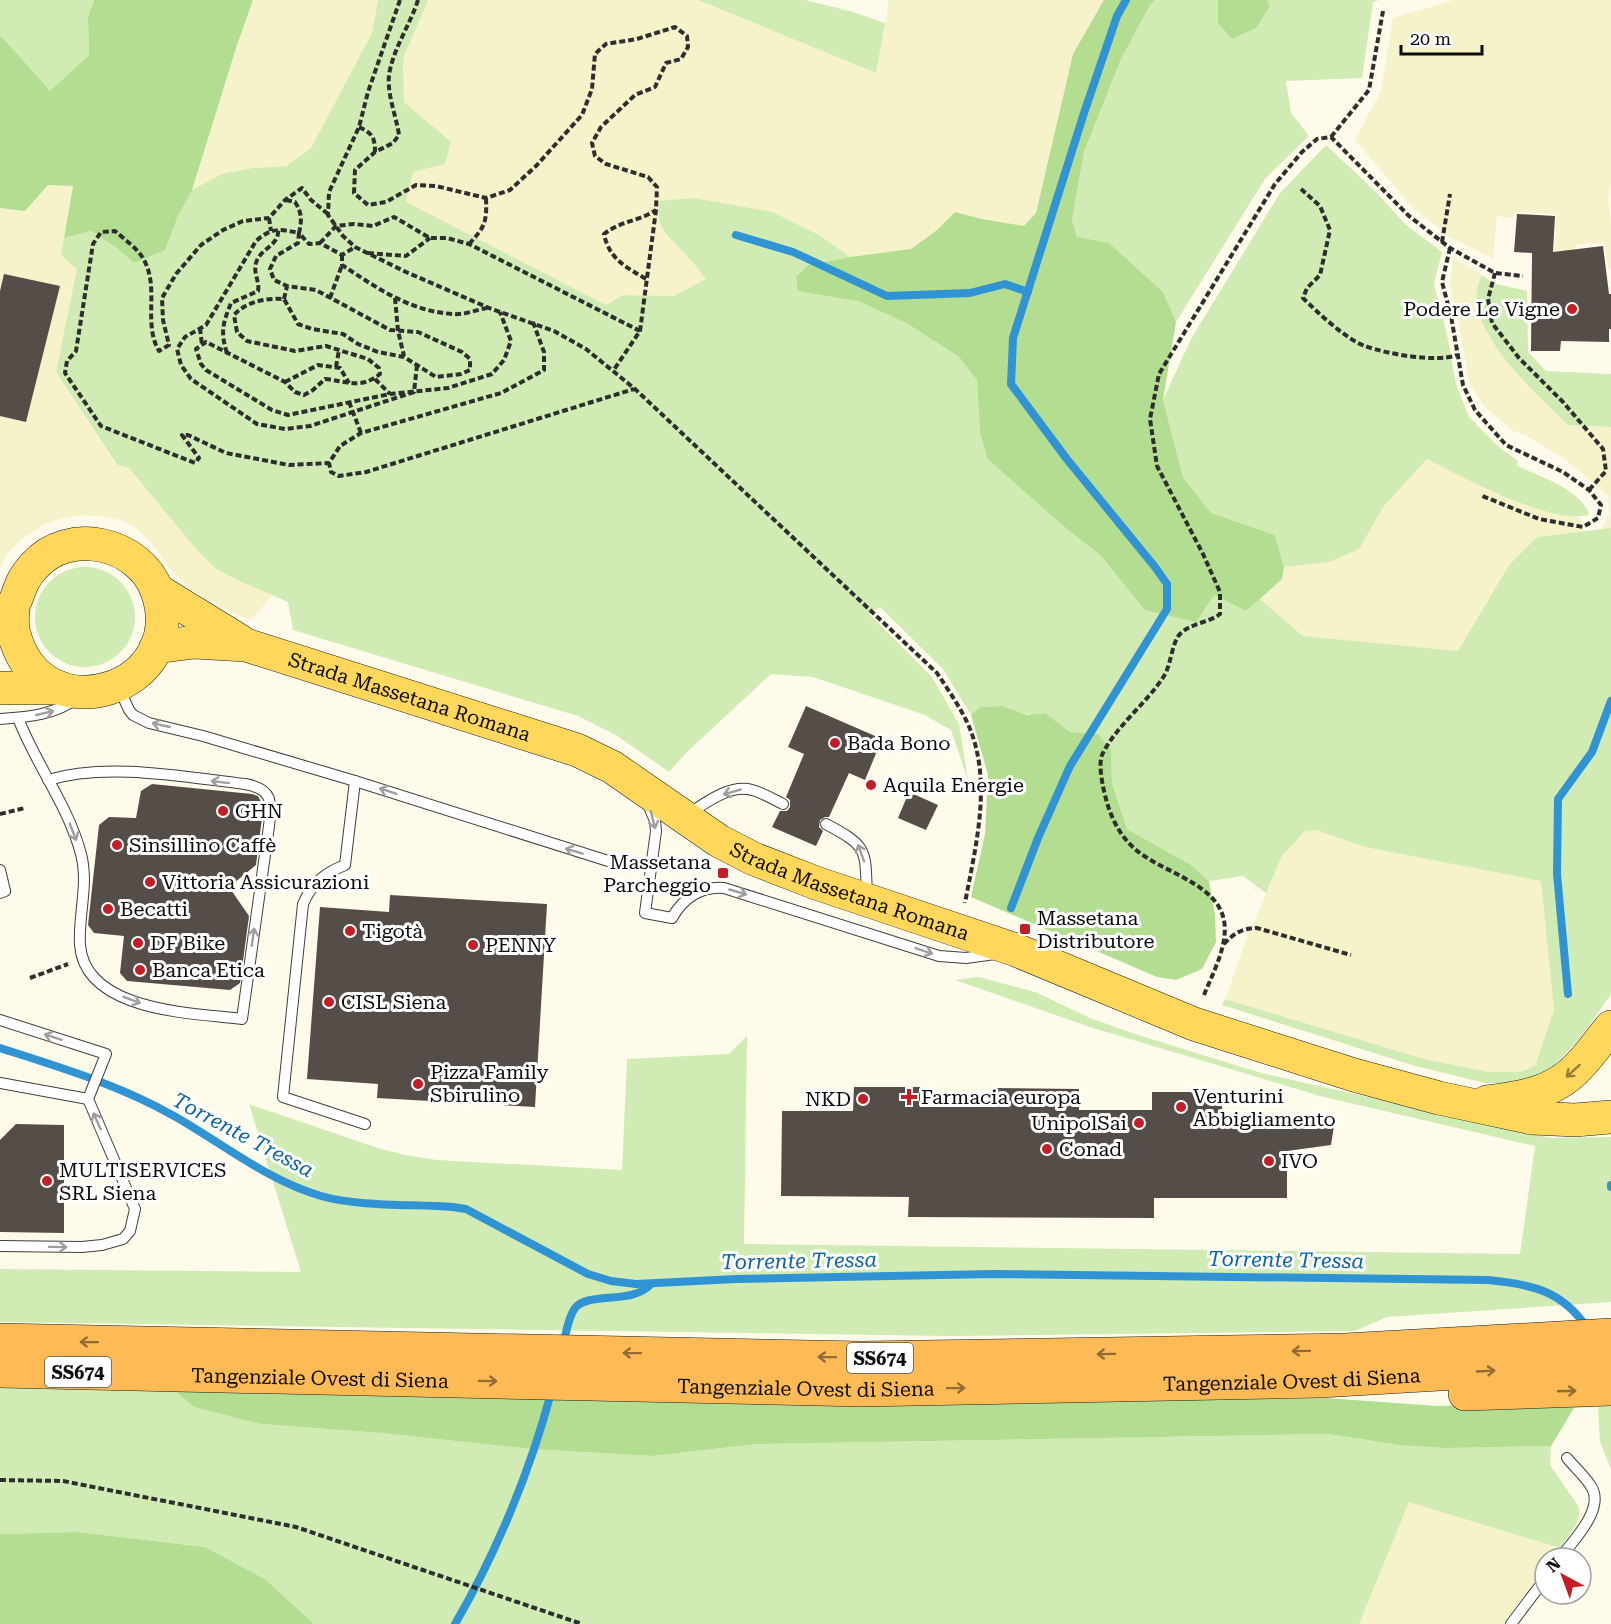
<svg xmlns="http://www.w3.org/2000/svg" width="1611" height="1624" font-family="'Roboto Serif',serif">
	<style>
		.farmland { fill: #f6f2ca }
		.green { fill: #d0ebb3 }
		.forest { fill: #b3dd91 }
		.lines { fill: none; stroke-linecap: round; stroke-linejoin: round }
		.stream { stroke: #2f93d4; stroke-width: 8 }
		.building { fill: #554d48 }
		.service-casing { stroke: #3f3f3f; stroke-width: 12 }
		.primary-casing { stroke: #1d1d1d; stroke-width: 34 }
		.trunk-casing { stroke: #1d1d1d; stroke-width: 34 }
		.path { stroke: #2e2e2e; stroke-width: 4; stroke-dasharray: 6 3; stroke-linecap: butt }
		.service { stroke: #fff; stroke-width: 10 }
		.primary { stroke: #ffd75b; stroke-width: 33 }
		.trunk { stroke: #feba54; stroke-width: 33 }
		.oneway { stroke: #9e9e9e }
		.oneway2 { stroke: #927c37 }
		.oneway3 { stroke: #916c34 }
		.poi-dot { fill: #c31d25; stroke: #fff; stroke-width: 2 }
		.labels { text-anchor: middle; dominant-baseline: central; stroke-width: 6; stroke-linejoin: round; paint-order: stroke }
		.shield { fill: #fff; stroke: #555; stroke-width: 1.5 }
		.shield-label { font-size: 18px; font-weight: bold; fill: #0c0c0c }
		.poi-label { font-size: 20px; fill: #0c0c0c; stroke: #fff; text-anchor: start }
		.street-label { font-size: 20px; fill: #0c0c0c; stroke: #fff }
		.water-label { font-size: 21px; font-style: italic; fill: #0f63a4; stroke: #fff }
	</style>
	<rect width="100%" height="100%" fill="#fffbeb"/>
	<g class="farmland">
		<polygon points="253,0 378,0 372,33 311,148 286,166 253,168 223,174 192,190 237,45"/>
		<polygon points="428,0 698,0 876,73 889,0 1104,0 1073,54 1036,213 1024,226 982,219 955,212 937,230 911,249 850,257 819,235 667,237 687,255 707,279 674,296 623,295 606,305 405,202 413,172 444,164 404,102 403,59"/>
		<polygon points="1454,0 1611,0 1611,182 1608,198 1611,224 1611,269 1608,268 1604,242 1575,245 1576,267 1555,254 1556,214 1515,212 1513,218 1497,216 1493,259 1451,238 1412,207 1355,140 1381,91 1393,18"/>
		<polygon points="48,185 73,186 61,254 78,269 56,372 116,465 129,468 196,549 215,568 235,579 273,595 251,620 234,614 190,589 174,574 153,545 135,527 120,520 100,516 82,515 60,519 45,524 22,539 7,554 0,567 0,208 25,211"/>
		<polygon points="1454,258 1482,275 1478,282 1488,335 1518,375 1568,425 1611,427 1611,528 1602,529 1609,516 1608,496 1566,460 1525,435 1513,431 1484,406 1469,382 1457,313 1449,282"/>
		<polygon points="1427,459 1483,487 1544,510 1579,517 1584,531 1537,537 1509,565 1458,651 1303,636 1259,598 1281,579 1284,567 1329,562 1359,549 1384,506"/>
		<polygon points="1316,830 1365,847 1541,880 1554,1010 1535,1066 1519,1072 1489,1072 1424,1059 1225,999 1247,938 1282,856 1305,831"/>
		<polygon points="1409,1501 1560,1548 1552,1558 1545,1558 1545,1567 1503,1624 1359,1624"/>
	</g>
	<g class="green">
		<polygon points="0,0 94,0 88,17 89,55 49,92 0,35"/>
		<path d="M378 0H428L403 59 404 102 451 142 445 164 413 172 406 202 606 305 623 295 674 296 706 279C700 272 695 264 688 257 672 238 653 230 660 201L693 198 772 212 819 235 850 257 808 265 835 296 858 301 908 324 959 357 977 380 980 433 1061 524 1101 556 1146 610 1214 595 1246 611 1259 598 1303 636 1458 651 1509 565 1537 537 1611 528V994L1581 1037 1549 1071 1537 1079 1510 1083H1485L1412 1065 1222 1005 1225 999 1424 1059 1489 1072H1520L1535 1066 1554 1010 1541 881 1365 847 1316 830 1305 831 1282 856 1266 893 1243 876 1209 881 1191 865 1127 829 1112 783 1111 749 1098 734 1070 732 1045 713C1039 714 1031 715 1025 714 1004 710 991 698 971 715L943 669 880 607 869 614 932 677 959 724 968 780 951 730 925 715 813 677 771 674 686 753 669 772 616 735 578 716 293 630 288 602 235 579 215 568 196 549 129 468 117 465 56 372 77 269 61 255 64 238 91 231 117 248 134 263 177 218 192 190 222 174 253 168 286 166 311 148 372 33Z"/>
		<polygon points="698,0 805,0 850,11 885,23 876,73"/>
		<polygon points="1155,0 1218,0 1218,23 1270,7 1267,0 1379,0 1373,2 1362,78 1286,81 1291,113 1309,136 1265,179 1176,322 1163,292 1109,243 1077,238 1072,221 1084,152 1121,59 1149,7"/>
		<path d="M1326 145 1376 192 1405 224 1442 252 1434 284 1447 335 1456 384 1469 417 1500 448 1518 461 1517 466C1538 475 1584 491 1589 515 1551 525 1462 477 1427 459L1384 506 1359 549 1329 562 1284 567 1275 535 1211 513 1183 477 1163 400 1191 339 1280 193Z"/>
		<path d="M1482 275 1493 283 1527 291 1528 352 1546 371 1611 374V427L1568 425C1537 393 1455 325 1482 275Z"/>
		<circle cx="85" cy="617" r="50"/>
		<polygon points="979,977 1035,992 1090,1018 1135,1034 1261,1073 1550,1138 1611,1137 1611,1302 1387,1317 1355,1331 950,1336 0,1322 0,1269 301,1272 249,1104 378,1148 405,1155 437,1160 622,1170 627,1059 729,1054 747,1036 744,1244 1520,1254 1535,1146 1320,1096 1093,1028 955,980"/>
		<path d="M0 1387 175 1391 261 1424 381 1433 531 1449 652 1456 758 1444 1328 1434 1399 1445 1445 1448 1551 1446 1550 1465 1579 1507C1583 1521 1568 1536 1560 1548L1409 1502 1359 1624H314L265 1579 205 1547 78 1532 0 1534Z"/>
		<polygon points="1611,1399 1611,1469 1600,1442 1598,1407 1574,1408 1574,1401"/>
	</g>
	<g class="forest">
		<polygon points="94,0 253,0 237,45 192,190 177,218 165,250 134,263 117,248 91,231 64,238 73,186 48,185 25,211 0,208 0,35 50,91 89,55 88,17"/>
		<polygon points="1104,0 1155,0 1149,7 1121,59 1084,152 1072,221 1077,237 1109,243 1163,292 1176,322 1163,400 1183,477 1211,513 1275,535 1284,567 1282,579 1246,611 1214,595 1196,622 1145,610 1101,556 1061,524 988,459 980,433 977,380 959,357 908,324 858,301 798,291 796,277 808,265 850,257 911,249 937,230 955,212 982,219 1024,226 1036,213 1073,54"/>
		<polygon points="1218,0 1267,0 1270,6 1256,28 1232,39 1218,23"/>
		<polygon points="1002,706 1027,715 1045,713 1070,732 1098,734 1111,749 1112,783 1127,829 1191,865 1209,881 1215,915 1216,942 1202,969 1176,980 1157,977 971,897 985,834 988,775 971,715 981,707"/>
		<polygon points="175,1391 855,1405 1326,1398 1438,1406 1574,1401 1574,1408 1551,1446 1445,1448 1399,1445 1328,1434 758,1444 652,1456 531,1449 381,1433 261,1424 194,1407"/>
		<polygon points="78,1532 205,1547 265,1579 314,1624 0,1624 0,1534"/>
	</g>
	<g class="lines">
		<g class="stream">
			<polyline points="736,235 793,252 887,296 970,293 1005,284 1028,292"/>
			<polyline points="1011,908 1038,838 1070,766 1167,609 1167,584 1155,567 1066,458 1011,384 1013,338 1084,113 1117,16 1126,0"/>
			<polyline points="1568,994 1557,874 1558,799 1592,752 1611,701"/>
			<path d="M0 1048C59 1067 120 1085 174 1116 222 1143 268 1181 321 1196 359 1207 413 1204 453 1207L466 1209 588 1274 611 1281 636 1284 737 1279 994 1274 1488 1280C1530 1284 1562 1290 1587 1328"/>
			<polyline points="1611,1185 1611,1187"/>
			<path d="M563 1345C566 1334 568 1317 575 1308 589 1291 633 1305 651 1284"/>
			<path d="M455 1624C497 1552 531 1469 552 1389"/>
		</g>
	</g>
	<g class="building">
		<polygon points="1517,214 1555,216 1553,252 1603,246 1609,294 1611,294 1611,329 1609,329 1609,342 1561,341 1560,351 1531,351 1532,253 1514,252"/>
		<polygon points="4,274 60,286 26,422 0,416 0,291"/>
		<polygon points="806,706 882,739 865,780 849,773 829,817 825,817 820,820 819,827 823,831 816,846 772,827 780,811 787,811 790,807 790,800 786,797 804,754 788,747"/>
		<polygon points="152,784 252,794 258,796 262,804 262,818 256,865 229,887 249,916 240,983 230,990 127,981 120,973 124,936 94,933 88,925 99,825 109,817 136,818 141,791"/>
		<polygon points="909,792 938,805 926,830 898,818"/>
		<polygon points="390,895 547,904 535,1107 377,1098 378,1084 307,1079 320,907 389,912"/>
		<polygon points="854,1087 920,1087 920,1107 992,1107 992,1088 1079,1089 1079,1110 1152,1110 1152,1092 1222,1092 1222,1116 1297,1117 1334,1126 1331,1145 1287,1151 1287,1198 1154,1198 1154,1218 908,1217 909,1197 781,1196 782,1111 853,1111"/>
		<polygon points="16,1124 64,1125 64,1233 0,1232 0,1140"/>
	</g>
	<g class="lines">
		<defs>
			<g id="service">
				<polyline points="123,686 124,699 129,710 133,715 149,723 203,736 355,781 624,866 651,862"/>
				<path d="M18 718C36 765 68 805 81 854 89 885 78 915 80 945 85 1012 194 1013 242 1019L269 826C272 802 273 789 245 784 184 777 107 762 48 780"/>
				<path d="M0 719C29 717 55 715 79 697"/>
				<path d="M355 781 345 865C325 873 312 883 303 904L283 1097 365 1124"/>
				<path d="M648 804 655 821 656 831 645 913 672 918C683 898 701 886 724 888L939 956 966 958 995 954"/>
				<path d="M687 815C705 803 730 784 752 790 763 793 773 799 783 804"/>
				<path d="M826 824C869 847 865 849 867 897"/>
				<polyline points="0,870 5,891 0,893"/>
				<polyline points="0,1020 106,1054 88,1099 135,1209 130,1231 123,1239 102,1245 82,1247 0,1246"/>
				<polyline points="0,1083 88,1099"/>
				<path d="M1560 1558C1573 1541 1604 1510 1592 1488 1586 1477 1575 1468 1567 1458"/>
				<polyline points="1511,1624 1545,1579"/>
			</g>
			<g id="primary">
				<polyline points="157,590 240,641"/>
				<path d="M0 624C4 618 10 612 13 606 21 589 20 581 34 566 69 526 140 543 157 591 192 689 41 738 14 634 11 625 13 615 13 606"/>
				<path id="s1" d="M156 647 194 642 246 645 577 750 612 767 719 841 754 859 816 883 1016 950 1194 1024 1354 1075 1439 1098 1532 1118 1575 1120 1611 1117"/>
				<polyline points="0,688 60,688"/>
				<path d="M1487 1102C1521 1098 1554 1093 1578 1067 1590 1055 1600 1040 1611 1027"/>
			</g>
			<g id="trunk">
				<polyline points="0,1340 862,1358 1345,1350 1611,1335"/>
				<path id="s2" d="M0 1371 862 1390 1320 1381 1611 1364"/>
				<polyline points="1465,1394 1611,1389"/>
			</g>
		</defs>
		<use href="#service" class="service-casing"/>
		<use href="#primary" class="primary-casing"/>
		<use href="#trunk" class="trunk-casing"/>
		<g class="path">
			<path d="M400 0 368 92 359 127 329 192 328 215 343 236 355 247 406 272 489 308 554 331 586 349 635 389 937 673C947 688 958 704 966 720 994 777 976 844 965 903"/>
			<path d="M418 0C410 25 393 49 389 75 387 95 396 115 399 135L393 143 375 152 355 170 354 193 368 205 386 202 416 185 436 186 486 198 510 190 536 166 582 115 592 89 595 54 606 44 637 39 675 27 687 36 688 47 681 59 666 63 655 87 635 95 601 127 592 143 595 156 606 164 648 177 657 187 656 210 640 331 613 371"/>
			<path d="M359 127C372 133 375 137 375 152"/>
			<polyline points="1331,137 1369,90 1383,11"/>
			<path d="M1301 189 1320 206 1330 230 1320 275 1307 288 1303 298C1317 312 1347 340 1365 346 1387 354 1436 363 1457 355"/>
			<path d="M286 200 295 202C302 213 302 220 299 233L309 244 320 243 342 255 355 247"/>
			<path d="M328 214 311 200 302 188 285 200 269 218 243 221 223 230 201 245 176 274 162 298 163 320 169 345 159 351C143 324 159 290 145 262 140 250 124 239 115 231L101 232 93 244 76 351 67 361 65 373 101 426 195 463 199 458 182 435H188L226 453 289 465 329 463"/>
			<polyline points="269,218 271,231"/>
			<polyline points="1442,242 1450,194"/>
			<polyline points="320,243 336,226 354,224 373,226 394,217 430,238 447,238 469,244 640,331"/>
			<path d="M469 244C485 227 487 222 486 198"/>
			<polyline points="1450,248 1442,282 1451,316 1463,385 1475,410 1506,445 1563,472 1589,490 1601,505 1598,518 1583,527 1539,519 1480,495"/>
			<polyline points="368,253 406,256 430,238"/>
			<path d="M342 255V265C377 288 411 312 454 314 464 315 476 310 487 308"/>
			<polyline points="1495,273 1488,299 1492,323 1519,358 1563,402 1603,449 1606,471 1589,490"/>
			<path d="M646 279C626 267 609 259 604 234 622 220 638 222 656 210"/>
			<polyline points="330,298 342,265"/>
			<polyline points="395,298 398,331 404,356"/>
			<polyline points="284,299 287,286"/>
			<polyline points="533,322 544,352 544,370 501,393 361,433 340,446 329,463 331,472 339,476 366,472 634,389"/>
			<polyline points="200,328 202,345"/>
			<path d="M227 353C220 332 223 323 231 303L258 291C260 281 253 274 256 263 260 248 280 246 278 229"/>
			<path d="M417 365 414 392 310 426 285 429 257 424 191 379 181 365 177 349 185 337 206 325 256 241C272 227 280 229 299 233L298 243 276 256 270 269 274 280 287 286 316 290 390 330 418 332 462 352 470 359V370L461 374 436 377 404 357 378 352 358 344 343 334 312 329 298 324 284 299C266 298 247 301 234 315L237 332 247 341 295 351 326 346 368 359 379 368 380 374C360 390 347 381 325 379L313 390 304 395 295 392 285 382 206 342 196 349 201 364 206 370 272 410 288 415 390 394 448 388 492 374 504 360 511 341 500 312"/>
			<polyline points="336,367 339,350"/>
			<polyline points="375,379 390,394"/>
			<polyline points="285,382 318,365 340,368 349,383"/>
			<polyline points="349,402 361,433"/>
			<polyline points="0,814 25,808"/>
			<path d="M1224 944C1233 934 1242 928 1257 928L1351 955"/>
			<polyline points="30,978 68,964"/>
			<path d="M1204 995C1214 970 1234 935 1220 909 1206 881 1159 870 1135 849 1120 836 1111 818 1106 799 1103 788 1098 765 1102 755 1115 727 1148 702 1164 676 1171 665 1172 642 1180 634 1191 623 1208 623 1220 614V592L1203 554 1157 466 1150 419 1159 374 1275 184 1302 152 1317 139 1331 137 1409 216 1450 248 1495 273 1523 276"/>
			<polyline points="0,1480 63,1481 296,1527 582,1624"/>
		</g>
		<use href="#service" class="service"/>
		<use href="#primary" class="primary"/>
		<use href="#trunk" class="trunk"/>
	</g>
	<defs><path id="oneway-shaft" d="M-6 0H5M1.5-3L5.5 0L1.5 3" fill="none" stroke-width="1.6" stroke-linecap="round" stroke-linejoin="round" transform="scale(1.5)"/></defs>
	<g class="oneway">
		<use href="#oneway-shaft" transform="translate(45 713) rotate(-13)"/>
		<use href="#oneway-shaft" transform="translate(161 725) rotate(-167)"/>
		<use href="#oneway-shaft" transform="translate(220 782) rotate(-173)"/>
		<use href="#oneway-shaft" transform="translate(388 791) rotate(-162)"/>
		<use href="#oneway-shaft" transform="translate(732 792) rotate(164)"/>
		<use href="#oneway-shaft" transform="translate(653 820) rotate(76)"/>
		<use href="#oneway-shaft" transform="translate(73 832) rotate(69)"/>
		<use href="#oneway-shaft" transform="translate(574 851) rotate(-163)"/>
		<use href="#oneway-shaft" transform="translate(861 853) rotate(-110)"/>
		<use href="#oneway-shaft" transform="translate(738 892) rotate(16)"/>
		<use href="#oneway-shaft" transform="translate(253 937) rotate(-82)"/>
		<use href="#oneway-shaft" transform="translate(924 951) rotate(18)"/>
		<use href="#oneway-shaft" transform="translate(132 1000) rotate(21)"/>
		<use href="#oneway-shaft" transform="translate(53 1037) rotate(-162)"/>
		<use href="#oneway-shaft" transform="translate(97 1121) rotate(-114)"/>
		<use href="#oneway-shaft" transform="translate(58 1247) rotate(1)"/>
	</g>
	<use class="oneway2" href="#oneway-shaft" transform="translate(1573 1071) rotate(138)"/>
	<g class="oneway3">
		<use href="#oneway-shaft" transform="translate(89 1342) rotate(-179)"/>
		<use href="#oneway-shaft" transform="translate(1301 1351) rotate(179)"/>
		<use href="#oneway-shaft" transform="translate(632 1353) rotate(-179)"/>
		<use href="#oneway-shaft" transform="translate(1106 1354) rotate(179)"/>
		<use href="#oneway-shaft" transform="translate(827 1357) rotate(-179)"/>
		<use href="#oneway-shaft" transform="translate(1486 1371) rotate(-3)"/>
		<use href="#oneway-shaft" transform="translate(488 1381) rotate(1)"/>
		<use href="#oneway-shaft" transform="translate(956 1388) rotate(-1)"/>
		<use href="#oneway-shaft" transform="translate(1567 1391) rotate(-2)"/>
	</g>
	<g class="poi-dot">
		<circle cx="1572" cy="309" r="6"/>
		<circle cx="835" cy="743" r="6"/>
		<circle cx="871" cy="785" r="6"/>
		<circle cx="223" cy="811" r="6"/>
		<circle cx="117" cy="845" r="6"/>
		<rect x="717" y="867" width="12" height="12" rx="3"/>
		<circle cx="150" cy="882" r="6"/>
		<circle cx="108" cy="909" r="6"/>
		<rect x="1019" y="923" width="12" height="12" rx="3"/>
		<circle cx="350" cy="931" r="6"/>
		<circle cx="138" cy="943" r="6"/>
		<circle cx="473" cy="945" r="6"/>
		<circle cx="140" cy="970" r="6"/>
		<circle cx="329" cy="1002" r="6"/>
		<circle cx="418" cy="1084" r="6"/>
		<path d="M906 1088h6v6h6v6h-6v6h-6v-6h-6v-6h6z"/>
		<circle cx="863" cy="1099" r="6"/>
		<circle cx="1181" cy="1107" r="6"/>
		<circle cx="1139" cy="1123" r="6"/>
		<circle cx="1047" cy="1149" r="6"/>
		<circle cx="1269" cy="1161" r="6"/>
		<circle cx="47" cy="1181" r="6"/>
	</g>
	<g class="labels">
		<g class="shield">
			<rect x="847" y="1343" width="66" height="30" rx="4.5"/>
			<rect x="45" y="1357" width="66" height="30" rx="4.5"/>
		</g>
		<g class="shield-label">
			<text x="880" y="1358">SS674</text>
			<text x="78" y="1372">SS674</text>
		</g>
		<g class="poi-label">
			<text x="1560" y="309" text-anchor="end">Podere Le Vigne</text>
			<text x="847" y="743">Bada Bono</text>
			<text x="883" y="785">Aquila Energie</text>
			<text x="235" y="811">GHN</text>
			<text x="129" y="845">Sinsillino Caffè</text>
			<text x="711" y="862" text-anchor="end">Massetana<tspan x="711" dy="23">Parcheggio</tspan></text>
			<text x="162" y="882">Vittoria Assicurazioni</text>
			<text x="120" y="909">Becatti</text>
			<text x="1037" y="918">Massetana<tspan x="1037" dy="23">Distributore</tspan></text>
			<text x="362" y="931">Tigotà</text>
			<text x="150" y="943">DF Bike</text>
			<text x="485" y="945">PENNY</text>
			<text x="152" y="970">Banca Etica</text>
			<text x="341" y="1002">CISL Siena</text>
			<text x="430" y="1072">Pizza Family<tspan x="430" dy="23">Sbirulino</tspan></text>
			<text x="1193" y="1096">Venturini<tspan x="1193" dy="23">Abbigliamento</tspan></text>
			<text x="921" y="1097">Farmacia europa</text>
			<text x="851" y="1099" text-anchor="end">NKD</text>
			<text x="1127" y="1123" text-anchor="end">UnipolSai</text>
			<text x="1059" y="1149">Conad</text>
			<text x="1281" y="1161">IVO</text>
			<text x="59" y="1170">MULTISERVICES<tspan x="59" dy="23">SRL Siena</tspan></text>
		</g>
		<g class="street-label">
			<text stroke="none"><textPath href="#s1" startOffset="262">Strada Massetana Romana</textPath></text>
			<text stroke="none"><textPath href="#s1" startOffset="747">Strada Massetana Romana</textPath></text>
			<text stroke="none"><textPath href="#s2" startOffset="320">Tangenziale Ovest di Siena</textPath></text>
			<text stroke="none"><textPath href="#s2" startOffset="1292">Tangenziale Ovest di Siena</textPath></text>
			<text stroke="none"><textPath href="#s2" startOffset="806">Tangenziale Ovest di Siena</textPath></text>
		</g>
		<g class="water-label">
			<text transform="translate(243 1135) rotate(28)">Torrente Tressa</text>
			<text transform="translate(1286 1260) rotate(1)">Torrente Tressa</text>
			<text transform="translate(799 1261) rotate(-1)">Torrente Tressa</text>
		</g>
	</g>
	<g transform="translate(1563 1576) rotate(319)"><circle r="28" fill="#ffffff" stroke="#9e9e9e" stroke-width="1.5"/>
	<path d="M0-4.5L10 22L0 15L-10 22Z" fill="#c31d25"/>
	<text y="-9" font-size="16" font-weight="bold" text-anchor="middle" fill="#0c0c0c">N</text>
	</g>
	<path d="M1401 45v9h81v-9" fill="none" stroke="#0c0c0c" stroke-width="3"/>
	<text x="1410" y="45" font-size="18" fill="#0c0c0c" stroke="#ffffff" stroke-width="4.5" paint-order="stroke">20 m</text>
</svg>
